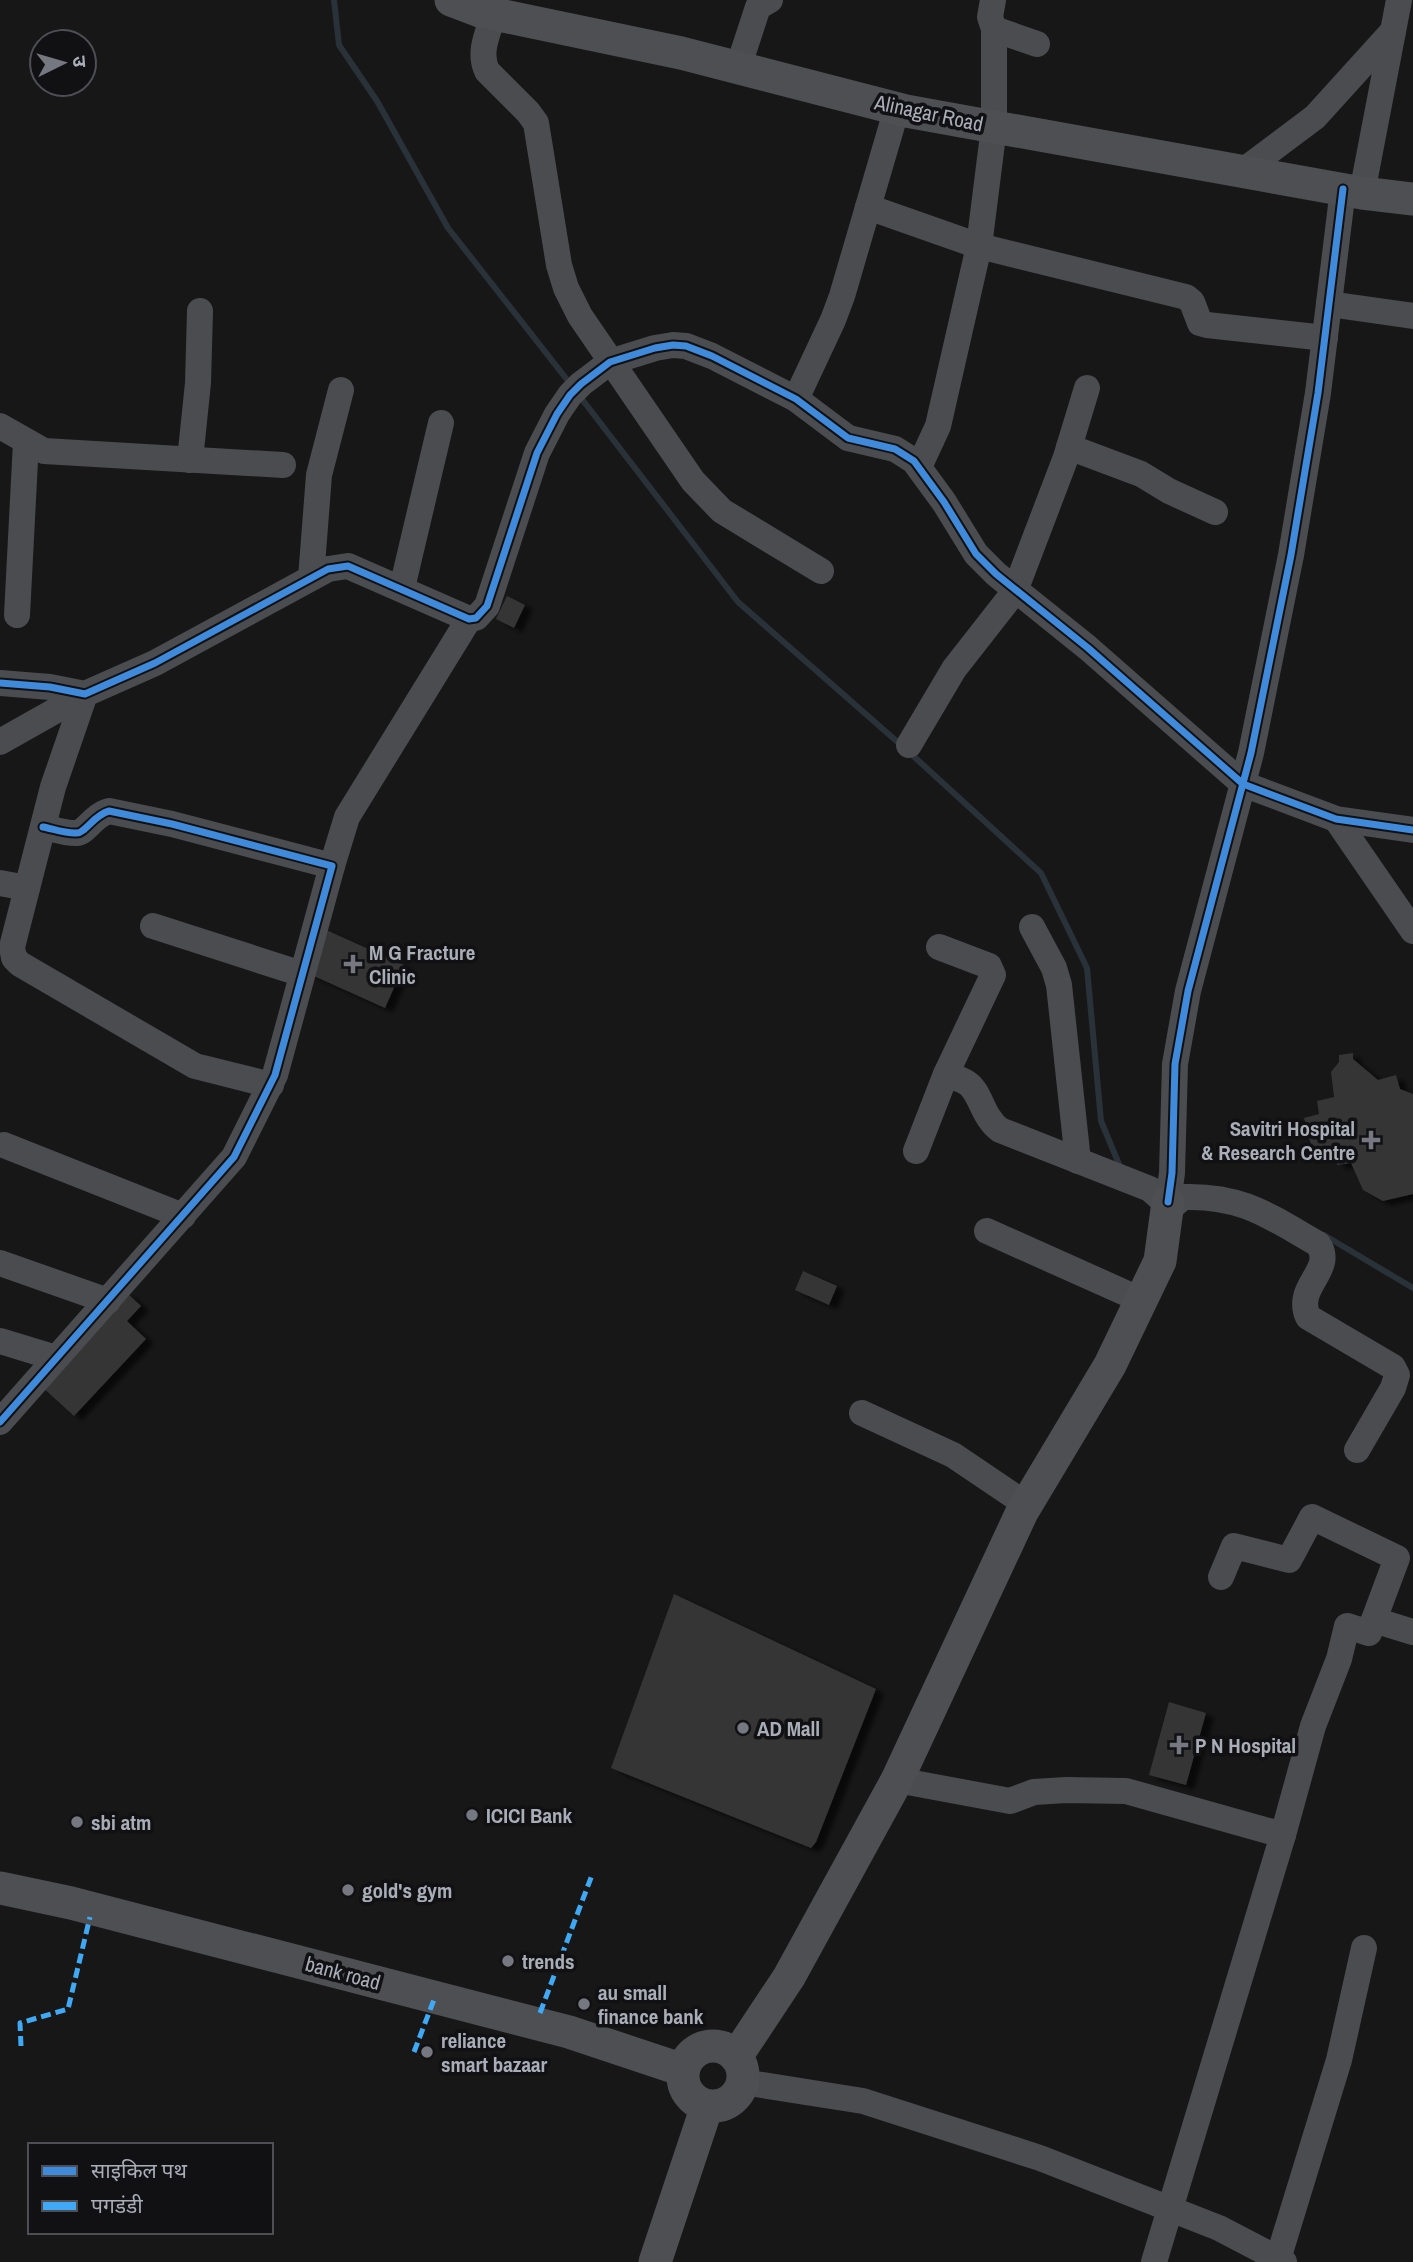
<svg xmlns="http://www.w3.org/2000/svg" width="1413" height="2262" font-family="'Archivo Narrow','Noto Sans Devanagari',sans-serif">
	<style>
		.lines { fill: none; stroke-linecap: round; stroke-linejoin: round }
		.stream { stroke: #2a3239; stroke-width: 6 }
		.building { fill: #353536; filter: url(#shadow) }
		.minor { stroke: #4b4c50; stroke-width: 26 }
		.major { stroke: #4d4f52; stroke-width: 33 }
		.quiet { stroke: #3fa9f5; stroke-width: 5; stroke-dasharray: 10 5; stroke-linecap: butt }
		.cycleway-casing { stroke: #111113; stroke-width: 11 }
		.cycleway { stroke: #408adc; stroke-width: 7 }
		.poi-dot { fill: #757880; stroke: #111113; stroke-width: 2.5 }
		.labels { text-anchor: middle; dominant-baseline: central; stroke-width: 7; stroke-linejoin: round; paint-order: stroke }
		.street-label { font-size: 21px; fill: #a8adb8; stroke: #111113 }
		.poi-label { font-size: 21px; font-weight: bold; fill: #a8adb8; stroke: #111113; text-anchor: start }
	</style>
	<defs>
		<filter id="shadow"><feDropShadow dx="8" dy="4.5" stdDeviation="2" flood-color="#0009"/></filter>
	</defs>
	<rect width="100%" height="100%" fill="#171717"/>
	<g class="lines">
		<g class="stream">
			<polyline points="334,0 339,45 377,101 448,228 572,386"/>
			<polyline points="578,394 738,602 901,745"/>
			<polyline points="909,752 1041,873 1087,968 1101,1121 1121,1169"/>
			<polyline points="1324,1235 1413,1288"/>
		</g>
	</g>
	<g class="building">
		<polygon points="507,596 525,605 514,628 496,619"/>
		<polygon points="324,929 404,965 385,1008 305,972"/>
		<polygon points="1353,1053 1353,1059 1378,1080 1396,1075 1400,1089 1413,1094 1413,1194 1383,1201 1363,1190 1351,1163 1337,1165 1335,1153 1314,1156 1304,1118 1319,1114 1317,1101 1334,1097 1331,1072 1339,1062 1339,1055"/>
		<polygon points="803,1271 837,1286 829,1305 795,1290"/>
		<polygon points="127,1293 141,1306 127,1321 146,1339 74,1416 41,1386"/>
		<polygon points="674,1594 876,1689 816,1842 811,1848 611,1768"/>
		<polygon points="1169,1702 1206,1713 1186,1785 1149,1775"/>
	</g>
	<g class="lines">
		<g class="minor">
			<polyline points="993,0 990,17 994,29 1037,44"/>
			<path d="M494 14C488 33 478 52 487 71L528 112 536 123 559 265 566 288 580 316 693 481 722 511 821 571"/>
			<polyline points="738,68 758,7 770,0"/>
			<polyline points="1243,171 1315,117 1393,31"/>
			<polyline points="1362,193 1399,0"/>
			<polyline points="868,207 979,246 1186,297 1192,302 1200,323 1207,325 1325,338"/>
			<polyline points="1329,304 1413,316"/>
			<polyline points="796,399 833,320 842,296 897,108"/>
			<polyline points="0,426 44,451 283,465"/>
			<polyline points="1069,447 1141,474 1169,491 1215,512"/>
			<polyline points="190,460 198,383 200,311"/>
			<polyline points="919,467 938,426 979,246 994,127 994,29"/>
			<polyline points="311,578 319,475 341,390"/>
			<polyline points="402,588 441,423"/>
			<polyline points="17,615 26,442"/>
			<polyline points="0,683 50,687 85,694 155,663 328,569 348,566 469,619 476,618 487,606 537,453 557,414 570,395 581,384 610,362 655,348 673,345 686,346 712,356 796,399 848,438 895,449 914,461 944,502 976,554 996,574 1088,648 1243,784 1336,819 1413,830"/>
			<polyline points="85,694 53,787 12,947 14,958 20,964 195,1066 271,1085"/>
			<polyline points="0,742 85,694"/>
			<polyline points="909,745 954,669 1015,591 1066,457 1087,388"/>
			<polyline points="1336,819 1413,931"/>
			<polyline points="332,866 347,817 469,619"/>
			<polyline points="0,883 27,888"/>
			<polyline points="153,926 302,974"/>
			<polyline points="1032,927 1054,968 1059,985 1078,1161"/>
			<path d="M946 1074C953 1077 961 1079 967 1083 981 1092 982 1117 1000 1130L1150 1189 1168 1205"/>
			<polyline points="4,1145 183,1216"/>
			<polyline points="916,1151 946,1074 993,975 989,966 939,947"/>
			<polyline points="1168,1202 1172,1173 1175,1064 1188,991 1251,753 1291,555 1318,393 1343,189"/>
			<path d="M1167 1211 1183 1197C1242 1195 1269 1216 1318 1244 1336 1270 1294 1286 1308 1317L1393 1367 1397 1375 1393 1388 1357 1450"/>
			<polyline points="987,1231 1141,1300"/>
			<polyline points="0,1263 108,1301"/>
			<polyline points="0,1341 56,1358"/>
			<polyline points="862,1413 953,1455 1027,1505"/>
			<path d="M0 1422 234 1157 275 1075 332 866 172 824 109 811C94 815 85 833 77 833 67 834 53 829 43 827"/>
			<polyline points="1374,1620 1413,1632"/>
			<polyline points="897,1780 1010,1801 1034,1792 1066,1790 1126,1791 1283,1835 1313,1726 1339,1659 1347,1626 1369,1633 1397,1558 1312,1517 1289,1560 1234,1546 1221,1577"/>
			<polyline points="743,2082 863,2101 1040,2158 1219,2228 1284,2262"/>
			<polyline points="1278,2259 1339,2060 1364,1948"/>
			<polyline points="1154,2262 1283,1835"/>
		</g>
		<g class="major">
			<polyline points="451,0 480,11 681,53 906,111 1362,193 1413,199"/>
			<polyline points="0,1888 71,1903 569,2032 683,2070"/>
			<circle cx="713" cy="2076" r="30"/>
			<polyline points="736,2057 789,1977 897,1780 1022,1512 1110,1365 1160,1261 1168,1202"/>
			<polyline points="655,2262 707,2106"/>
		</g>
		<g class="quiet">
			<polyline points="540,2013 592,1875"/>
			<polyline points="21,2046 20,2023 68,2009 90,1917"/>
			<polyline points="414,2052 435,1997"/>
		</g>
		<defs>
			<g id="cycleway">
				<polyline points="0,683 50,687 85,694 155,663 328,569 348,566 469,619 476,618 487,606 537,453 557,414 570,395 581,384 610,362 655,348 673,345 686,346 712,356 796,399 848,438 895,449 914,461 944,502 976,554 996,574 1088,648 1243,784 1336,819 1413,830"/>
				<polyline points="1168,1202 1172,1173 1175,1064 1188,991 1251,753 1291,555 1318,393 1343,189"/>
				<path d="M0 1422 234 1157 275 1075 332 866 172 824 109 811C94 815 85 833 77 833 67 834 53 829 43 827"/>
			</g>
		</defs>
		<use href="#cycleway" class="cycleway-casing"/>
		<use href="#cycleway" class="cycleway"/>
	</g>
	<g class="poi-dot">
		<path d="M349.5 953.5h7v7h7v7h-7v7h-7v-7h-7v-7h7z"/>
		<path d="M1367.5 1129.5h7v7h7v7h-7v7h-7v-7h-7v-7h7z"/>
		<circle cx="743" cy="1728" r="7"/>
		<path d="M1175.5 1734.5h7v7h7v7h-7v7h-7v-7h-7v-7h7z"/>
		<circle cx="472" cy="1815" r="7"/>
		<circle cx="77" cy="1822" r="7"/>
		<circle cx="348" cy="1890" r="7"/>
		<circle cx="508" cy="1961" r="7"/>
		<circle cx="584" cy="2004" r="7"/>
		<circle cx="427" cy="2052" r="7"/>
	</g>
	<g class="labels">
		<g class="street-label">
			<text transform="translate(929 113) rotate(12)">Alinagar Road</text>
			<text transform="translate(343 1973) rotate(15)">bank road</text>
		</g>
		<g class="poi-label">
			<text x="369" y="952">M G Fracture<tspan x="369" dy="24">Clinic</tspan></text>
			<text x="1355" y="1128" text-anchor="end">Savitri Hospital<tspan x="1355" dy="24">&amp; Research Centre</tspan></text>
			<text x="757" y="1728">AD Mall</text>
			<text x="1195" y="1745">P N Hospital</text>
			<text x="486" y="1815">ICICI Bank</text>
			<text x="91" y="1822">sbi atm</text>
			<text x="362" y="1890">gold's gym</text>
			<text x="522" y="1961">trends</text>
			<text x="598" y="1992">au small<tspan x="598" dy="24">finance bank</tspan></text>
			<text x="441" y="2040">reliance<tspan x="441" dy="24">smart bazaar</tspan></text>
		</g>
	</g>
	<rect x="28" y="2143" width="245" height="91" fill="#111113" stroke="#4d4f55" stroke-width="2"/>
	<rect x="42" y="2166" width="35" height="10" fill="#408adc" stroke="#4d4f55" stroke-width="2"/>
	<text x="91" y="2178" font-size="21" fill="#a8adb8">साइकिल पथ</text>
	<rect x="42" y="2201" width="35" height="10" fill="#3fa9f5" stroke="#4d4f55" stroke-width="2"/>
	<text x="91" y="2213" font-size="21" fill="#a8adb8">पगडंडी</text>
	<g transform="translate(63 63) rotate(85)"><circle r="33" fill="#111113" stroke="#4d4f55" stroke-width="2"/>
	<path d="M0-5L12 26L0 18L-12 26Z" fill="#757880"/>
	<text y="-10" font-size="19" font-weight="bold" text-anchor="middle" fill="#a8adb8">उ</text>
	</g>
</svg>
